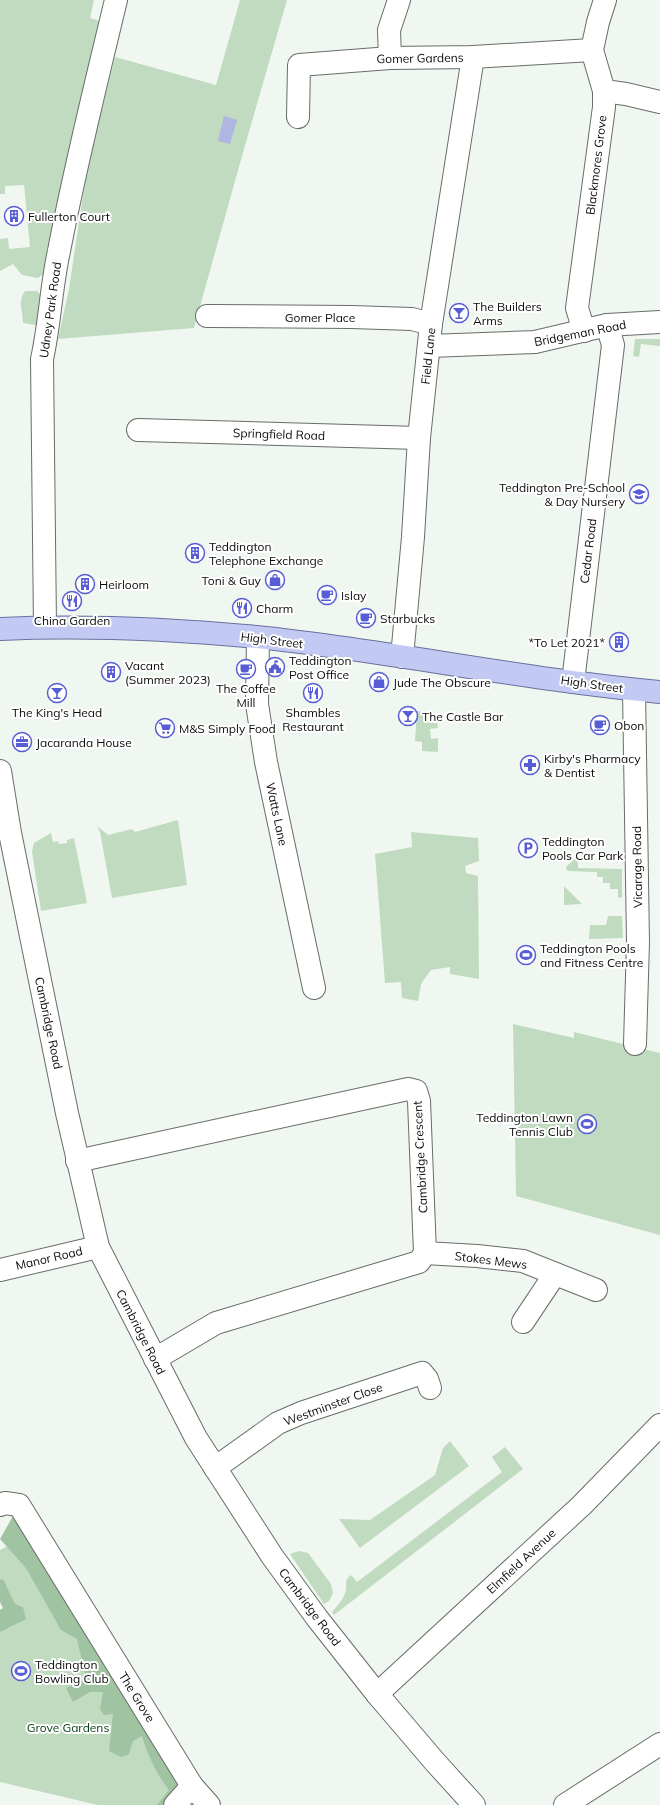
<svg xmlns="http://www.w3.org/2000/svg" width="660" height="1805" font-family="Mulish,sans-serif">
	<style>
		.green { fill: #c0dbc0 }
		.forest { fill: #a0c4a1 }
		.water { fill: #aeb6e1 }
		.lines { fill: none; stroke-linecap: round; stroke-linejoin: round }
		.minor-casing { stroke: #676d68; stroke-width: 24 }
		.major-casing { stroke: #68709e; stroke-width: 24 }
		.minor { stroke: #fff; stroke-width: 22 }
		.major { stroke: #c2caf4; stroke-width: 22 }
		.labels { text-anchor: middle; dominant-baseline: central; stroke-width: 4; stroke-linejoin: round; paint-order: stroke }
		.street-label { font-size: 12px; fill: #0a0c0a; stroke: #fff }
		.poi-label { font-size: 12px; fill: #0a0c0a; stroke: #fff; text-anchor: start }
		.park-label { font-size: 12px; fill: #043c0f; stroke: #fff }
	</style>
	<rect width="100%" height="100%" fill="#f0f7f0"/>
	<g class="green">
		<polygon points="0,0 94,0 90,18 100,21 46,272 38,278 22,275 13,264 0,271 0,239 8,238 9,249 30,247 24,185 5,186 5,194 0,194"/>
		<polygon points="240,0 287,0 242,156 194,328 58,339 69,289 83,195 91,152 115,57 216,85"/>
		<path d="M25 291H37L44 298 41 326 23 323C23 309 17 303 25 291Z"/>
		<polygon points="635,339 660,339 660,346 641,344 639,357 633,356"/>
		<polygon points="417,711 428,712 428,719 437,720 438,728 430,729 431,739 438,738 438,752 422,751 422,742 415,741"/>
		<polygon points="178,820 187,885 112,898 100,832 97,826 108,835 132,829 135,832"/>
		<polygon points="411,832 478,838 479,861 465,866 466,873 478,876 479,979 450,974 450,967 431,970 421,984 418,1001 402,998 401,982 385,983 375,854 412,847"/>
		<polygon points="51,833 53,842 58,841 59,844 67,843 67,840 74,838 87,903 41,911 32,852 34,843"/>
		<polygon points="578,856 578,868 622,869 622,897 618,898 618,889 610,889 610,883 603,883 603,877 597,877 597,872 568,871 566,869 566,867"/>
		<polygon points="564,886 582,904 564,905"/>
		<polygon points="608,916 622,916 623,938 589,939 590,925 606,925"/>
		<polygon points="513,1024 574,1038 574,1032 660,1053 660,1235 516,1196"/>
		<polygon points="450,1441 469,1466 360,1548 339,1519 370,1520 435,1475 443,1448"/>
		<path d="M505 1447 523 1469 334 1615 332 1612C337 1606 345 1598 346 1589 346 1583 345 1579 351 1575L357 1582 502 1472 492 1457Z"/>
		<polygon points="30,1534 178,1776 168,1805 98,1805 0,1782 0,1624 18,1615 0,1580 0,1550"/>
		<polygon points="299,1551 308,1553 331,1584 333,1593 329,1601 324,1604 290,1554"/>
	</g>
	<g class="forest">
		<path d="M13 1516 181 1788 171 1805H157L169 1790C156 1773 148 1756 142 1736L133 1741 129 1754 121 1757 109 1751 113 1714 104 1715 100 1709 103 1692H90L73 1702 66 1688 86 1678 77 1639 61 1630 26 1568 0 1539Z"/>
		<polygon points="3,1579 15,1604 23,1607 26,1619 0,1632 0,1610 3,1608 0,1602 0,1580"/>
	</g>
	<polygon class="water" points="224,116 237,120 230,144 218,141"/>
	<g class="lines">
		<defs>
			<g id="minor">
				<polyline points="390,58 389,30 399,0"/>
				<polyline points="604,91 626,94 660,102"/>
				<polyline points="298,117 299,65 390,58 473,57 592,50"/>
				<polyline points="207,316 352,317 412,319 431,324"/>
				<polyline points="584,331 577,308 604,107 604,91 592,50 598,22 605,0"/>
				<polyline points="429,346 535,342 607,325 660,322"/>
				<polyline points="138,430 419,438"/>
				<path d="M45 627 42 359C50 323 51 287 59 251 75 167 96 83 116 0"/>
				<polyline points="258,638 257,704 266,762 314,988"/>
				<polyline points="402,657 413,537 419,438 431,324 473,57"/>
				<polyline points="573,682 613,345 607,325"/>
				<polyline points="634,690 638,942 635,1044"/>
				<polyline points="0,771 10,833 67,1113 98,1247 196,1438 272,1556 317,1618 377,1694 435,1762 474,1805"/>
				<polyline points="77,1161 408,1089 416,1091 419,1101 425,1253 419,1262 216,1323 155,1359"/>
				<polyline points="425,1253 477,1256 523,1261 596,1290"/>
				<polyline points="0,1270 98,1247"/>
				<polyline points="523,1322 555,1274"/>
				<polyline points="215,1468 278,1423 301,1413 422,1373 427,1379 430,1388"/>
				<polyline points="0,1505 5,1503 19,1505 192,1786 209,1805"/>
				<polyline points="377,1694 582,1505 660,1425"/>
				<polyline points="175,1805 192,1786"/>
				<polyline points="565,1805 660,1744"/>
			</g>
			<path id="major" d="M0 629C86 625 171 629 257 637 392 651 525 680 660 692"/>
		</defs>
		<use href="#minor" class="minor-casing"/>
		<use href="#major" class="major-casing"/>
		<use href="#minor" class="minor"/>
		<use href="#major" class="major"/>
	</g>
	<defs>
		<symbol id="building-ring" viewBox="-11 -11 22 22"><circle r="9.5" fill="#fff" stroke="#575dd4" stroke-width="1.5"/><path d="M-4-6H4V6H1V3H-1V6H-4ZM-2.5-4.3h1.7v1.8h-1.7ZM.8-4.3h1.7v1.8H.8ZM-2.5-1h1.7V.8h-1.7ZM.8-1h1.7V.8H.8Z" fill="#575dd4"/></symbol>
		<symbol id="bar-ring" viewBox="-11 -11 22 22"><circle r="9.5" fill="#fff" stroke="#575dd4" stroke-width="1.5"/><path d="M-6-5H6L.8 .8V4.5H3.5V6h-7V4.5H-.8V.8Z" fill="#575dd4"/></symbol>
		<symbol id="school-ring" viewBox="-11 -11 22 22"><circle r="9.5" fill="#fff" stroke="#575dd4" stroke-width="1.5"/><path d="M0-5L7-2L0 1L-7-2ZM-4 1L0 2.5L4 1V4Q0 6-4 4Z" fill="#575dd4"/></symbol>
		<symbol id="shop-ring" viewBox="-11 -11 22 22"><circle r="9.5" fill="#fff" stroke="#575dd4" stroke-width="1.5"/><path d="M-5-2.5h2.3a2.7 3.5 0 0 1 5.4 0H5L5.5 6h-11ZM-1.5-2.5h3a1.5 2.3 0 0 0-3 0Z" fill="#575dd4"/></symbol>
		<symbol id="cafe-ring" viewBox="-11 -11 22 22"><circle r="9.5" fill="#fff" stroke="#575dd4" stroke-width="1.5"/><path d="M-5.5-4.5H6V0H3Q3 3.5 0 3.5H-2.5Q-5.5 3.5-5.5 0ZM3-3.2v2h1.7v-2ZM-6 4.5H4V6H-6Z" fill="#575dd4"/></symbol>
		<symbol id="restaurant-ring" viewBox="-11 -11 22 22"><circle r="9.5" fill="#fff" stroke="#575dd4" stroke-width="1.5"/><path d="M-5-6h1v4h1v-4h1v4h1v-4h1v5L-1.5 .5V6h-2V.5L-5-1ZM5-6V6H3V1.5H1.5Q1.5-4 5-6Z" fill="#575dd4"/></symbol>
		<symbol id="civic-ring" viewBox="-11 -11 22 22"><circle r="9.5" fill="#fff" stroke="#575dd4" stroke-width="1.5"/><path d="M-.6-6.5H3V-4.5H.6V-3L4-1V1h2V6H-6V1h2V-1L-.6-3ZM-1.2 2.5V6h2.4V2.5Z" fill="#575dd4"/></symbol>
		<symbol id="supermarket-ring" viewBox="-11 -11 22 22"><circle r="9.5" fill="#fff" stroke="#575dd4" stroke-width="1.5"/><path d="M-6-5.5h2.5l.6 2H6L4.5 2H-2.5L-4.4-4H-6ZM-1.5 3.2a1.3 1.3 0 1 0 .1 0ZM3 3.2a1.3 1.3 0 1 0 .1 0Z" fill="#575dd4"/></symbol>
		<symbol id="office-ring" viewBox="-11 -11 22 22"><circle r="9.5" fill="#fff" stroke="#575dd4" stroke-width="1.5"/><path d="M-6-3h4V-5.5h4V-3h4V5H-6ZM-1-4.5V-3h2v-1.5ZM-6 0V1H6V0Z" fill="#575dd4"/></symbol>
		<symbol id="pharmacy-ring" viewBox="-11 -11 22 22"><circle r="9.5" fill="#fff" stroke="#575dd4" stroke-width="1.5"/><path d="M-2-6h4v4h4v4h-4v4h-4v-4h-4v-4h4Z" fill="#575dd4"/></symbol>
		<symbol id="parking-ring" viewBox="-11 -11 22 22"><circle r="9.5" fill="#fff" stroke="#575dd4" stroke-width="1.5"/><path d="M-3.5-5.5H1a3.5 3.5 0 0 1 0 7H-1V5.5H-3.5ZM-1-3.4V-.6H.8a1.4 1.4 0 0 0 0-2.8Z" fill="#575dd4"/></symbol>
		<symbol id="stadium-ring" viewBox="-11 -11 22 22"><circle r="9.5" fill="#fff" stroke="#575dd4" stroke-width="1.5"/><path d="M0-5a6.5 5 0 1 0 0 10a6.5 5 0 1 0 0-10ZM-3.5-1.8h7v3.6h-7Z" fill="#575dd4"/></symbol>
	</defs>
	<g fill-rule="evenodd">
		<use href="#building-ring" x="3" y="205" width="22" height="22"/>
		<use href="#bar-ring" x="448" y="302" width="22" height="22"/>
		<use href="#school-ring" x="628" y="483" width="22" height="22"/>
		<use href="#building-ring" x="184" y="542" width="22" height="22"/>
		<use href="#shop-ring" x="264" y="569" width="22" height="22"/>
		<use href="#building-ring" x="74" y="573" width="22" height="22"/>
		<use href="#cafe-ring" x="316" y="584" width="22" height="22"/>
		<use href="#restaurant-ring" x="61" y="590" width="22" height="22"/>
		<use href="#restaurant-ring" x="231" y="597" width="22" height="22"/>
		<use href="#cafe-ring" x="355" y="607" width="22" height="22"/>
		<use href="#building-ring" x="608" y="631" width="22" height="22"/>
		<use href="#civic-ring" x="264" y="656" width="22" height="22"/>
		<use href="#cafe-ring" x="235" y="658" width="22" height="22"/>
		<use href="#building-ring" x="100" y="661" width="22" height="22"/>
		<use href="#shop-ring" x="368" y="671" width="22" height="22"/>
		<use href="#bar-ring" x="46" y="682" width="22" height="22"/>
		<use href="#restaurant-ring" x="302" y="682" width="22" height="22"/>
		<use href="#bar-ring" x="397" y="705" width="22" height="22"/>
		<use href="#cafe-ring" x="589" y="714" width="22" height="22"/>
		<use href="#supermarket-ring" x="154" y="717" width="22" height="22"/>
		<use href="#office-ring" x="11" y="731" width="22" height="22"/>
		<use href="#pharmacy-ring" x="519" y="754" width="22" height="22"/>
		<use href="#parking-ring" x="517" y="837" width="22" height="22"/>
		<use href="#stadium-ring" x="515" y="944" width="22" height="22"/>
		<use href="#stadium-ring" x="576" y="1113" width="22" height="22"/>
		<use href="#stadium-ring" x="10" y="1660" width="22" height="22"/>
	</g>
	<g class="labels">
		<g class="street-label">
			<text transform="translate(420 58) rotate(-1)">Gomer Gardens</text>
			<text transform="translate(596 165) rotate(-83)">Blackmores Grove</text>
			<text transform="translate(50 310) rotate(-82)">Udney Park Road</text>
			<text x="320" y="317">Gomer Place</text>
			<text transform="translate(580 333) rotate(-11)">Bridgeman Road</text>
			<text transform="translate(428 356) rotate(-84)">Field Lane</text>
			<text transform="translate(279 434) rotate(2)">Springfield Road</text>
			<text transform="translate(588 551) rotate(-83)">Cedar Road</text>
			<text transform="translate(272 640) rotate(7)">High Street</text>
			<text transform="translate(592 684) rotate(8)">High Street</text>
			<text transform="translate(277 814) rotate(78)">Watts Lane</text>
			<text transform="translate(637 867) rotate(-91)">Vicarage Road</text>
			<text transform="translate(49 1023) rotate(78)">Cambridge Road</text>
			<text transform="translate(420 1157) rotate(-93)">Cambridge Crescent</text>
			<text transform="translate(49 1258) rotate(-13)">Manor Road</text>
			<text transform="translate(491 1260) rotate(7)">Stokes Mews</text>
			<text transform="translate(141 1332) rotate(63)">Cambridge Road</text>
			<text transform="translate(333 1404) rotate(-20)">Westminster Close</text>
			<text transform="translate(521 1561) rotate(-43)">Elmfield Avenue</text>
			<text transform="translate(310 1607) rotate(53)">Cambridge Road</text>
			<text transform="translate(137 1697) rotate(58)">The Grove</text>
		</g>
		<g class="poi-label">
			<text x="28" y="216">Fullerton Court</text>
			<text x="473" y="306">The Builders<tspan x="473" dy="14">Arms</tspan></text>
			<text x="625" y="487" text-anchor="end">Teddington Pre-School<tspan x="625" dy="14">&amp; Day Nursery</tspan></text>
			<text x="209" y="546">Teddington<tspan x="209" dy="14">Telephone Exchange</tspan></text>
			<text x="261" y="580" text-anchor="end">Toni &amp; Guy</text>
			<text x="99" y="584">Heirloom</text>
			<text x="341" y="595">Islay</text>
			<text x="256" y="608">Charm</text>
			<text x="380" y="618">Starbucks</text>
			<text x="72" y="620" text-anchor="middle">China Garden</text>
			<text x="605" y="642" text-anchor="end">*To Let 2021*</text>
			<text x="289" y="660">Teddington<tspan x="289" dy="14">Post Office</tspan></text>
			<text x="125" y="665">Vacant<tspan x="125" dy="14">(Summer 2023)</tspan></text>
			<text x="393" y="682">Jude The Obscure</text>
			<text x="246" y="688" text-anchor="middle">The Coffee<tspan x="246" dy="14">Mill</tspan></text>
			<text x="57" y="712" text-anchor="middle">The King's Head</text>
			<text x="313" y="712" text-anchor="middle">Shambles<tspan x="313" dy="14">Restaurant</tspan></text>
			<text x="422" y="716">The Castle Bar</text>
			<text x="614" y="725">Obon</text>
			<text x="179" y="728">M&amp;S Simply Food</text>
			<text x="36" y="742">Jacaranda House</text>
			<text x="544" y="758">Kirby's Pharmacy<tspan x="544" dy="14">&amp; Dentist</tspan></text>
			<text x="542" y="841">Teddington<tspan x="542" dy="14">Pools Car Park</tspan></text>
			<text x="540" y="948">Teddington Pools<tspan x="540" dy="14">and Fitness Centre</tspan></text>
			<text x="573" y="1117" text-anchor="end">Teddington Lawn<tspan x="573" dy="14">Tennis Club</tspan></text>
			<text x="35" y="1664">Teddington<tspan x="35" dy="14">Bowling Club</tspan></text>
		</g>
		<g class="park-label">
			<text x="68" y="1727">Grove Gardens</text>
		</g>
	</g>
</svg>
